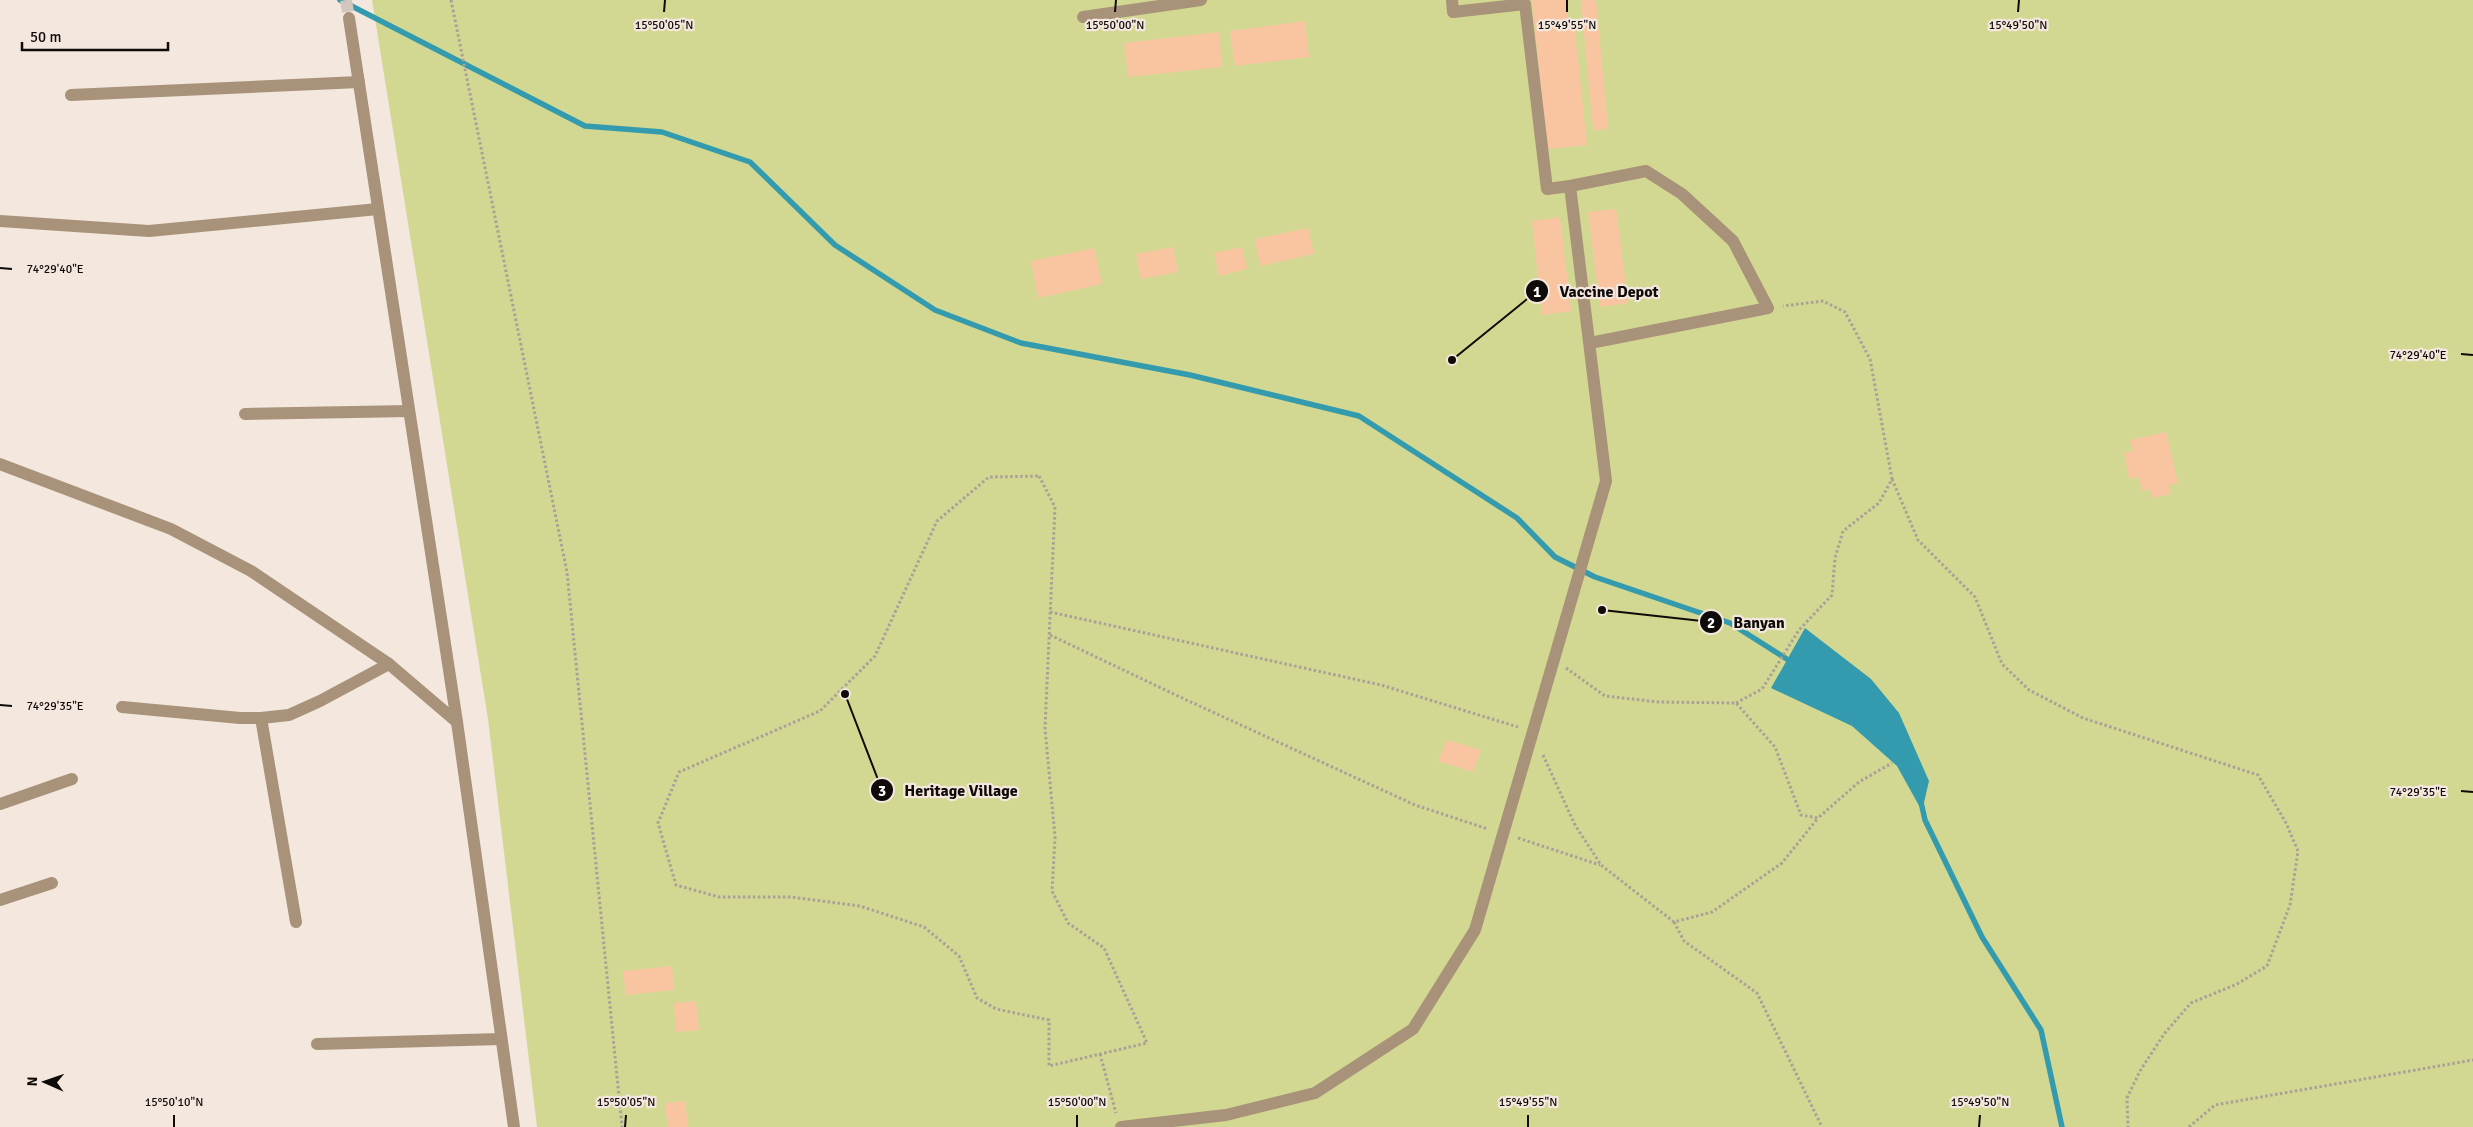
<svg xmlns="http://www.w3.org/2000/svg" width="2473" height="1127" font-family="Signika,sans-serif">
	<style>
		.green { fill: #d2d891 }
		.water { fill: #349bae }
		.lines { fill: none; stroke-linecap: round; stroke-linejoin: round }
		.stream { stroke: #349bae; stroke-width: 5.5 }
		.building { fill: #f9c5a1 }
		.minor-tunnel { stroke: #d2c6be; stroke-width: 12; stroke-dasharray: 12 6; stroke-linecap: butt }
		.path { stroke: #aaa099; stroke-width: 3; stroke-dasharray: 2.5 2.5; stroke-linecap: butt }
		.minor { stroke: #a8927a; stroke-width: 12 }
		.ticks { fill: none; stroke: #0f0b09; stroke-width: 2 }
		.ticks-label { font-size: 12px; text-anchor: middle; fill: #0f0b09; stroke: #f4e7de; stroke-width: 4.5; stroke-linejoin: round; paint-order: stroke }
		.leader { fill: none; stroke: #0f0b09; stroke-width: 2 }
		.callout-dot { fill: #0f0b09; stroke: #f4e7de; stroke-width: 2 }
		.mark-label { font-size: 15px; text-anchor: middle; font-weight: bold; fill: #fff }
		.callout-label { font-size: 16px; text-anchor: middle; font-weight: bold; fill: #0f0b09; stroke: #f4e7de; stroke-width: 4.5; stroke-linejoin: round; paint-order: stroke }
	</style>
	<rect width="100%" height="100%" fill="#f4e7de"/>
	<polygon class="green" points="372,0 2473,0 2473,1127 537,1127 488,719"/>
	<polygon class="water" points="1805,628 1871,679 1899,713 1929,781 1922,811 1897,766 1852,726 1771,688"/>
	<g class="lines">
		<g class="stream">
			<polyline points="340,0 585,126 662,132 750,162 835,245 935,310 1021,343 1190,375 1359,416 1517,518 1555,557 1595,577 1730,623 1793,663"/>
			<polyline points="1921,802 1925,820 1982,937 2041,1030 2062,1127"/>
		</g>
	</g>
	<g class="building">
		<polygon points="1532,0 1565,0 1568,23 1574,22 1587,145 1547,149"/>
		<polygon points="1581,0 1596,0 1608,129 1593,130"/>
		<polygon points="1305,21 1309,57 1235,66 1230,31"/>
		<polygon points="1219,32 1222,67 1128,77 1124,43"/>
		<polygon points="1616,209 1628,303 1600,307 1588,212"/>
		<polygon points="1560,217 1571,311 1542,315 1532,221"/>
		<polygon points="1308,228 1314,254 1260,266 1255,239"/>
		<polygon points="1173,247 1178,272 1141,279 1136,254"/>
		<polygon points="1242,247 1247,269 1219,276 1214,253"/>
		<polygon points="1094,248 1102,284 1038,298 1031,261"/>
		<polygon points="2166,432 2178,483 2169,485 2171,494 2152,498 2150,489 2142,491 2139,477 2129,479 2124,453 2133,451 2130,440"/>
		<polygon points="1447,740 1481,750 1473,772 1438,761"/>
		<polygon points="672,966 674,990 626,995 623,971"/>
		<polygon points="696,1001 699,1030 676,1032 674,1003"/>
		<polygon points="685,1101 688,1127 668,1127 665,1103"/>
	</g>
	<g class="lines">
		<polyline class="minor-tunnel" points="346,0 349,18"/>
		<g class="path">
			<polyline points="451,0 567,572 622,1127"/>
			<polygon points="1039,476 1055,507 1045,728 1055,837 1052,891 1068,923 1104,948 1147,1043 1049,1066 1049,1020 996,1009 977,998 959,956 924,927 860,906 791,897 719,897 676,885 658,823 679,772 820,711 875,656 937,521 989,477"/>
			<polyline points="1892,479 1918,540 1975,597 2002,664 2029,690 2083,718 2258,775 2286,823 2298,851 2290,905 2267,966 2237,984 2191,1003 2164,1034 2140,1071 2127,1098 2128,1127"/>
			<polyline points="1050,612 1381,685 1518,727"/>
			<polyline points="1050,635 1180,697 1415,805 1488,829"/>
			<polyline points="1566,668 1605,696 1659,702 1736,703 1775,747 1801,815 1818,818 1859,782 1892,763"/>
			<polyline points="1736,703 1762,689 1799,630 1832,595 1835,558 1843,531 1879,503 1892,479 1870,359 1845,312 1823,301 1783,306"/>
			<polyline points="1543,755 1575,825 1601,865 1674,922 1712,912 1782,863 1818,818"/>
			<polyline points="1518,838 1600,865"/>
			<polyline points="1674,922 1684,941 1757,993 1822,1127"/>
			<polyline points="1100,1054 1116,1113"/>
			<polyline points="2189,1127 2215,1105 2473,1060"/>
		</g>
		<g class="minor">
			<polyline points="1083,17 1201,0"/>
			<polyline points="349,18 457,722 514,1127"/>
			<polyline points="71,95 359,82"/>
			<polyline points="1570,186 1646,171 1682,194 1733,241 1768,308 1590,343"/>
			<polyline points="0,221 149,231 378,209"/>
			<polyline points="245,414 409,411"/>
			<polyline points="0,464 171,529 251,571 389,664 457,722"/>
			<polyline points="122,707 240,718 261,718 289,715 320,701 389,664"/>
			<polyline points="261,718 296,922"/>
			<polyline points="0,804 72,779"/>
			<polyline points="0,900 52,883"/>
			<polyline points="317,1044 501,1039"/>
			<polyline points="1121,1127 1226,1115 1315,1093 1413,1029 1475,930 1606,481 1570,186 1547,189 1525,4 1453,12 1452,0"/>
		</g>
	</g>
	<path class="ticks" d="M664 12 665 0M1115 12 1116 0M1567 12V0M2018 12 2019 0M0 268 12 269M2461 354 2473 355M0 705 12 706M2461 791 2473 792M174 1127V1115M625 1127 626 1115M1077 1127V1115M1528 1127V1115M1979 1127 1980 1115"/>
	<g class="ticks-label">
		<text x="664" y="29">15°50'05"N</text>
		<text x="1115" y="29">15°50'00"N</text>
		<text x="1567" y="29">15°49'55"N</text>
		<text x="2018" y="29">15°49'50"N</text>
		<text x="55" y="273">74°29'40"E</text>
		<text x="2418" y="359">74°29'40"E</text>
		<text x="55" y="710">74°29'35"E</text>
		<text x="2418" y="796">74°29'35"E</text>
		<text x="174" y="1106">15°50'10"N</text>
		<text x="626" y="1106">15°50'05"N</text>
		<text x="1077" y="1106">15°50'00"N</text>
		<text x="1528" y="1106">15°49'55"N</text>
		<text x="1980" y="1106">15°49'50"N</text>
	</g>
	<path class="leader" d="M1452 360L1537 291M1602 610L1711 622M845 694L882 790"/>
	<g class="callout-dot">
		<circle cx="1452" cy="360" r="5"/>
		<circle cx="1602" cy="610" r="5"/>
		<circle cx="845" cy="694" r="5"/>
		<circle cx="1537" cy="291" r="12"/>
		<circle cx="1711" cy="622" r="12"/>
		<circle cx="882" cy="790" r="12"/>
	</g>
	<g class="mark-label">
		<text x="1537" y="297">1</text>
		<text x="1711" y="628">2</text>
		<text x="882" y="796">3</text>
	</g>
	<g class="callout-label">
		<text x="1609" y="297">Vaccine Depot</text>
		<text x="1759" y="628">Banyan</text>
		<text x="961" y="796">Heritage Village</text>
	</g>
	<g transform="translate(45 1082) rotate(272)" stroke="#f4e7de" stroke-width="4" paint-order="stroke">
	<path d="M0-4L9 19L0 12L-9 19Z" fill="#0f0b09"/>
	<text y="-8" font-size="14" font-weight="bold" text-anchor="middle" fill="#0f0b09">N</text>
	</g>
	<path d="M22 42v8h146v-8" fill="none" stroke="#0f0b09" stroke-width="2.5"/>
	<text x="30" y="42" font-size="15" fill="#0f0b09" stroke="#f4e7de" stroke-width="4" paint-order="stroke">50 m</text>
</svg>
